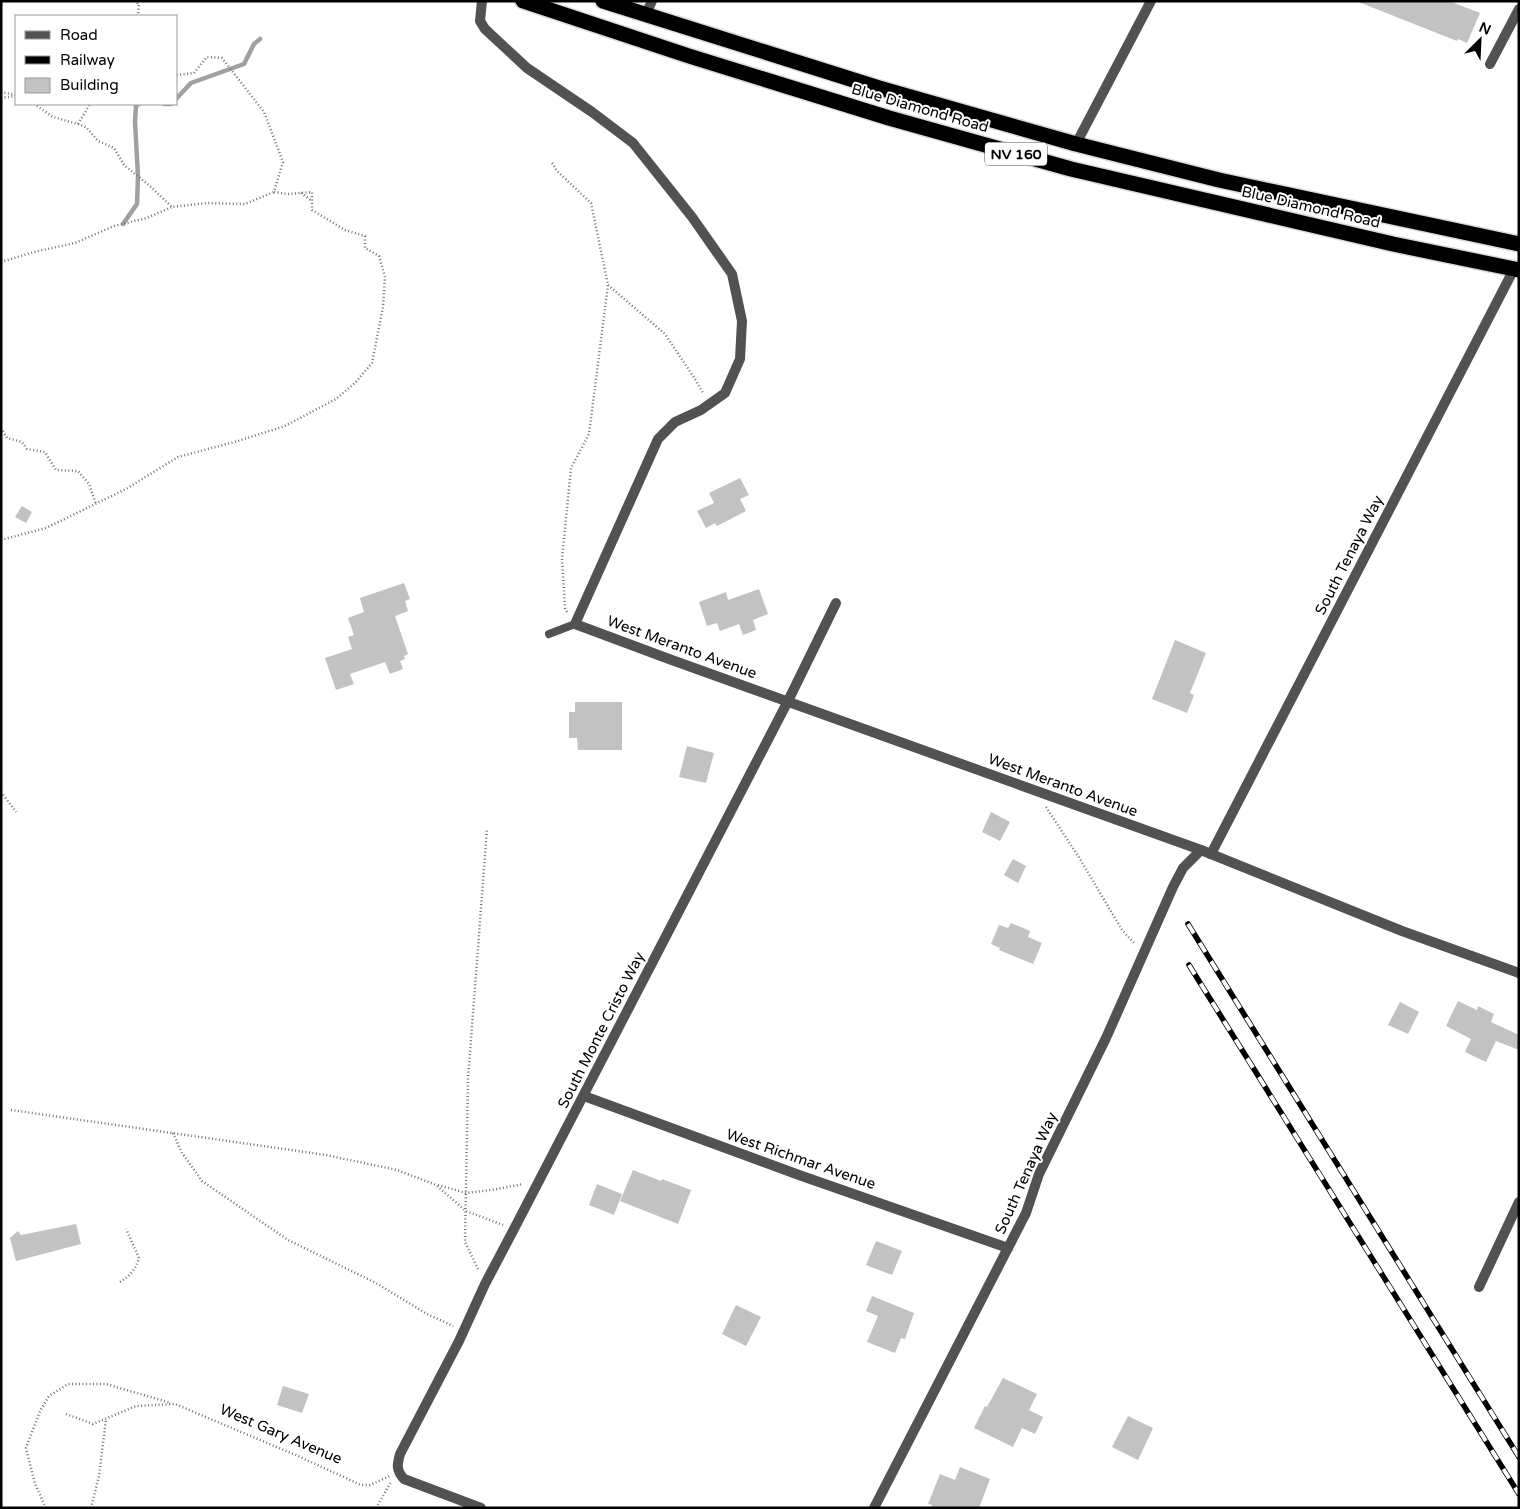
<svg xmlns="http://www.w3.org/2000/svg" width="1520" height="1509" font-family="'Varela Round',sans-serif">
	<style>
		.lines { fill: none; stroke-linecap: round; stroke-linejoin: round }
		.stream { stroke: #a0a0a0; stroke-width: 4.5 }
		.building { fill: #c2c2c2 }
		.highway-casing { stroke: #dbdbdb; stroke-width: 18 }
		.path { stroke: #747474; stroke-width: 2.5; stroke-dasharray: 1 2.5; stroke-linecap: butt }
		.lane { stroke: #525252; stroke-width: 8 }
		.street { stroke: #525252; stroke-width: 10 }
		.highway { stroke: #000; stroke-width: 15 }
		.rail-casing { stroke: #000; stroke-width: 5.5 }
		.rail { stroke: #fff; stroke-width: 4; stroke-dasharray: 11; stroke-linecap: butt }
		.labels { text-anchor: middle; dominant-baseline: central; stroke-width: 4; stroke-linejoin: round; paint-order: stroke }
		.shield { fill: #fff; stroke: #4c4c4c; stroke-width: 1 }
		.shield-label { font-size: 14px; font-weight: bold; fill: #000 }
		.street-label { font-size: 15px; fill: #000; stroke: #fff }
	</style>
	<rect width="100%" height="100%" fill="#fff"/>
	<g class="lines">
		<g class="stream">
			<polyline points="176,99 191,83 244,64 254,44 260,39"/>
			<polyline points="164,104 171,104"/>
			<polyline points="123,224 137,204 138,176 135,122 136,106 139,104"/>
		</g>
	</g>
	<g class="building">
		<polygon points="1356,1 1449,1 1480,13 1467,43 1458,39 1457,41"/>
		<polygon points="740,478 749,495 740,499 746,511 717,526 715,523 706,528 697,511 714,503 709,493"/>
		<polygon points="22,506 32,512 26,523 15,517"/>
		<polygon points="404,583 410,599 405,601 408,611 395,616 408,654 404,656 405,659 400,661 403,669 390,674 385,662 350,674 354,684 336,690 325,658 352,649 348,637 354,635 348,618 364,612 360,598"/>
		<polygon points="759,589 768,614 753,620 756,630 743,635 739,624 720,631 717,623 707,626 699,602 726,592 728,600"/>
		<polygon points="1175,640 1206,653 1190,693 1194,695 1187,713 1152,699"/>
		<polygon points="575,702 622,702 622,750 578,750 577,738 569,738 569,712 575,712"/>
		<polygon points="687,746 714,753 706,783 679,777"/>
		<polygon points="991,812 1010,822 1000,841 982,832"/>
		<polygon points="1013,859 1026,866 1018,883 1004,875"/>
		<polygon points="1011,923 1030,931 1028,937 1042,943 1033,964 999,950 1000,948 991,944 999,925 1008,928"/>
		<polygon points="1458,1001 1477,1010 1478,1006 1494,1014 1491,1022 1519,1035 1519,1050 1496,1041 1486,1062 1465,1052 1471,1039 1446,1026"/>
		<polygon points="1400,1002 1419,1012 1408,1034 1388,1025"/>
		<polygon points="633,1170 661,1181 662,1179 691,1190 678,1224 620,1201"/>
		<polygon points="597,1184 622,1194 614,1215 589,1205"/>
		<polygon points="76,1224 81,1244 16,1261 10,1238 18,1231 21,1235"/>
		<polygon points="876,1241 902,1251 892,1275 866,1265"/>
		<polygon points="872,1296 914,1313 905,1339 901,1338 895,1353 867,1342 878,1316 866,1311"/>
		<polygon points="736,1305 761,1317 746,1346 722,1334"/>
		<polygon points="1003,1378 1037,1394 1029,1410 1043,1417 1035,1434 1022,1428 1013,1447 974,1428 985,1406 987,1407"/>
		<polygon points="283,1386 309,1394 302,1413 277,1405"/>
		<polygon points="1128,1416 1153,1428 1138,1460 1112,1447"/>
		<polygon points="960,1467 990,1479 979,1508 931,1508 932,1505 928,1504 940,1474 955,1480"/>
	</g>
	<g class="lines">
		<defs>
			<g id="highway">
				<polyline points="523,1 689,56 889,118 1071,169 1393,244 1519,270"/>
				<polyline points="603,1 879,88 1076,144 1219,180 1519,244"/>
			</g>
		</defs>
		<use href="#highway" class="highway-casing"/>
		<g class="path">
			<polyline points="134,1 139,4 138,16"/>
			<polyline points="1,92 16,95"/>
			<polyline points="1,98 16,96"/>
			<polyline points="34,104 53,117 78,124 90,104"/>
			<polyline points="78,124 86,127 98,141 114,148 124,165 151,187 172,207 207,203 245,204 274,192"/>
			<polyline points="552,163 557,171 591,203 608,285 589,434 571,468 562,559 565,608 567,612"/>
			<polyline points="301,193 312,201"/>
			<polyline points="1,262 34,252 75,243 114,226 147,218 172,207"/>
			<polyline points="608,285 665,334 695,379 703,393"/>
			<polyline points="1,428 7,438 22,442 27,449 45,452 56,470 78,471 89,484 96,504"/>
			<polyline points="1,540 46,528 126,489 178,457 238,441 285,426 336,399 355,383 372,363 383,307 385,277 379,256 365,248 365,236 345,230 312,210 312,192 288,194 274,192 283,162 264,112 222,58 207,57 194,73 176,75"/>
			<polyline points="1,792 16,812"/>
			<polyline points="1046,807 1080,859 1122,930 1134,943"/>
			<polyline points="11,1110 326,1155 397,1170 436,1185 466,1211 503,1225"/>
			<polyline points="173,1133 182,1153 202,1181 288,1240 376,1283 427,1314 453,1326"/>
			<polyline points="438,1185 466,1193 492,1190 523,1184"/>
			<polyline points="478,1269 465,1242 468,1079 487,829"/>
			<path d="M120 1282C130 1276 136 1269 139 1258L126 1229"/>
			<polyline points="66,1414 93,1424 136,1406 175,1404 298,1456 361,1485 370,1485 390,1476"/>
			<polyline points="46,1508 35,1484 26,1448 40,1411 49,1396 68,1384 106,1384 171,1403"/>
			<polyline points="91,1508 99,1476 106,1419"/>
			<polyline points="376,1508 391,1482"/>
		</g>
		<polyline class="lane" points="549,634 575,624"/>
		<g class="street">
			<polyline points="482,1 480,21 485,29 527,68 592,112 633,143 692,217 732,274 742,321 740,359 725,393 701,410 675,422 658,439 575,624 669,659 1201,850 1402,931 1519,973"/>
			<polyline points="645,16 652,1"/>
			<polyline points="1490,64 1519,9"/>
			<polyline points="1076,144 1151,1"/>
			<polyline points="1211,854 1514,269"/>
			<polyline points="584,1096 799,1175 1008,1248"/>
			<polyline points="1479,1287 1519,1202"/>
			<path d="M481 1508 404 1479C396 1470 397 1465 400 1454L459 1341 485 1284 514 1229 788 701 836 603"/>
			<polyline points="874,1508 1026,1213 1039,1174 1106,1038 1173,887 1183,868 1201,850"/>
		</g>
		<use href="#highway" class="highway"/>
		<defs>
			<g id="rail">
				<polyline points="1188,924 1519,1457"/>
				<polyline points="1189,965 1519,1494"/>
			</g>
		</defs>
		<use href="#rail" class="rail-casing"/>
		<use href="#rail" class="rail"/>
	</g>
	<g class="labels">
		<rect class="shield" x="985" y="142.5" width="62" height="23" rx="4"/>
		<g class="shield-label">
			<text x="1016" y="154">NV 160</text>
		</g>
		<g class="street-label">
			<text transform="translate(920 108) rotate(16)">Blue Diamond Road</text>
			<text transform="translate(1311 207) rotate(13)">Blue Diamond Road</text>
			<text transform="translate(1349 555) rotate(-63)">South Tenaya Way</text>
			<text transform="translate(682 647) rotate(20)">West Meranto Avenue</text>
			<text transform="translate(1063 785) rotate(20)">West Meranto Avenue</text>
			<text transform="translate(601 1030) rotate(-63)">South Monte Cristo Way</text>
			<text transform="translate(801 1159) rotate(19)">West Richmar Avenue</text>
			<text transform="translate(1026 1173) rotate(-66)">South Tenaya Way</text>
			<text transform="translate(281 1434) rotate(23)">West Gary Avenue</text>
		</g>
	</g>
	<rect width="1520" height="1509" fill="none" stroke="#000000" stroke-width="5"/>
	<rect x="15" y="15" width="162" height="90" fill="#ffffff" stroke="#999999"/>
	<rect x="25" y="31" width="25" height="8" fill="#525252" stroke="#999999"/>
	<text x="60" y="40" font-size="15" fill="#000000">Road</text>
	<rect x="25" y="56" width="25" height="8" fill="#000000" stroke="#999999"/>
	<text x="60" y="65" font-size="15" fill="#000000">Railway</text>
	<rect x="25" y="78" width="25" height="15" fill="#c2c2c2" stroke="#999999"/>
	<text x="60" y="90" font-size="15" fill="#000000">Building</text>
	<g transform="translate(1480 40) rotate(24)" stroke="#ffffff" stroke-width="4" paint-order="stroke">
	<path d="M0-4L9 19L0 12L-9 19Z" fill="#000000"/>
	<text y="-8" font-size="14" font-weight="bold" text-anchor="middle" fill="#000000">N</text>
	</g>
</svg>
